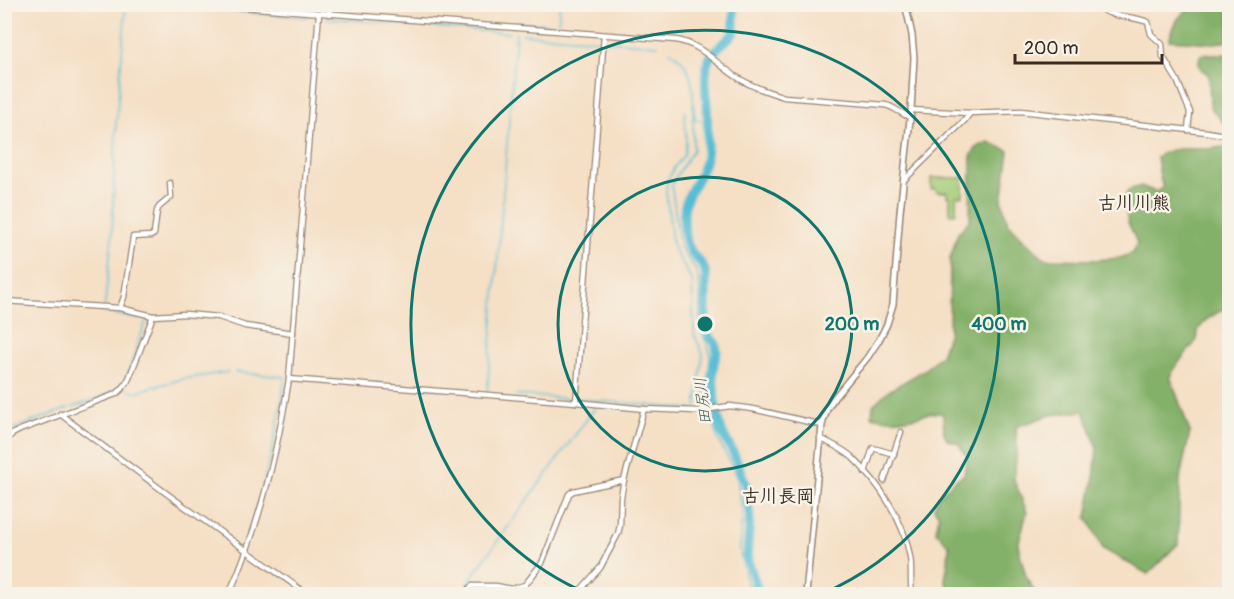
<svg xmlns="http://www.w3.org/2000/svg" width="1234" height="599" font-family="Pangolin,'Klee One',sans-serif">
	<style>
		.green { fill: #a5ce79; stroke: #707c4c; stroke-width: 1.5 }
		.forest { fill: #84b169; stroke: #606e44; stroke-width: 1.5 }
		.lines { fill: none; stroke-linecap: round; stroke-linejoin: round }
		.stream { stroke: #56bdd4; stroke-width: 1.5 }
		.river { stroke: #56bdd4; stroke-width: 9 }
		.minor-casing { stroke: #988472; stroke-width: 7 }
		.tertiary-casing { stroke: #988472; stroke-width: 8 }
		.minor { stroke: #fff; stroke-width: 4.5 }
		.tertiary { stroke: #fff; stroke-width: 5 }
		.ring { fill: none; stroke: #0f766e; stroke-width: 3 }
		.labels { text-anchor: middle; dominant-baseline: central; stroke-width: 5; stroke-linejoin: round; paint-order: stroke }
		.water-label { font-size: 16px; font-style: italic; fill: #435655; stroke: #f7f3e8 }
		.quarter-label { font-size: 18px; font-weight: bold; fill: #3b2a1e; stroke: #f7f3e8 }
		.centre { fill: #0f766e; stroke: #f7f3e8; stroke-width: 3 }
		.ring-label { font-size: 18px; text-anchor: middle; font-weight: bold; fill: #0f766e; stroke: #f7f3e8; stroke-width: 5; stroke-linejoin: round; paint-order: stroke }
	</style>
	<rect width="100%" height="100%" fill="#f7f3e8"/>
	<filter id="ink" filterUnits="userSpaceOnUse"><feTurbulence type="fractalNoise" baseFrequency=".0167" numOctaves="2"/><feDisplacementMap in="SourceGraphic" scale="12" xChannelSelector="R" yChannelSelector="G"/><feConvolveMatrix kernelMatrix="1 2 1 2 8 2 1 2 1" color-interpolation-filters="sRGB"/></filter>
	<filter id="wash" filterUnits="userSpaceOnUse"><feTurbulence type="fractalNoise" baseFrequency=".008" numOctaves="4" result="noise"/><feDisplacementMap in="SourceGraphic" scale="24" xChannelSelector="R" yChannelSelector="G"/><feGaussianBlur stdDeviation="1.35" result="paint"/><feColorMatrix in="noise" values="0 0 0 0 0 0 0 0 0 0 0 0 0 0 0 0 0 1.4 0 .05"/><feComposite in="paint" operator="in"/></filter>
	<g filter="url(#wash)">
		<rect width="100%" height="100%" fill="#f5dfc5"/>
		<polygon class="green" points="931,178 963,178 963,196 956,196 956,213 950,214 950,197 947,197 947,192 937,192 936,189 931,189"/>
		<g class="forest">
			<path d="M1194 5H1229V41L1214 43 1169 40C1175 22 1178 15 1194 5Z"/>
			<path d="M1205 54H1229V128L1227 127 1210 107 1209 75C1200 69 1197 67 1200 56Z"/>
			<path d="M989 142 1009 151 1002 201 1008 223 1028 244 1046 259 1093 260 1120 258 1133 253 1137 243 1128 222 1124 201 1128 190 1141 186 1156 192 1163 188 1160 178 1157 157C1173 146 1186 149 1205 149 1213 149 1221 147 1229 146V305L1206 320 1198 330 1197 340 1179 362 1170 376 1190 432 1180 478 1178 544 1148 574 1103 549 1087 517 1094 478 1097 448 1084 411 1050 415 1016 427 1017 449 1014 480 1027 512 1018 545 1026 577 1036 594H951L945 580 948 562 949 546 936 531 939 515 934 508 938 497 955 480 964 475 967 456 958 443 947 440 944 433 943 414C927 410 926 416 911 418 898 421 885 419 872 416L873 405 888 391 923 371 941 355 949 332 950 259 958 233 970 220 971 156 977 147Z"/>
		</g>
		<g class="lines">
			<g class="stream">
				<polyline points="126,4 116,125 112,237 104,312 140,319"/>
				<polyline points="142,4 238,12 238,11"/>
				<polyline points="239,12 307,17"/>
				<polyline points="325,18 509,33"/>
				<polyline points="517,24 517,22 558,25 560,4"/>
				<polyline points="522,34 600,40"/>
				<polyline points="608,41 658,45"/>
				<path d="M670 51C698 68 691 92 695 119L699 121 707 120"/>
				<path d="M693 105V150L675 178 672 185V190L680 245C684 255 693 263 697 273 702 285 700 312 700 326 702 336 709 344 710 353 711 371 703 389 705 407"/>
				<polyline points="685,111 686,144 684,155 674,168 667,181 666,193 673,248 692,280 694,334 703,354 696,408"/>
				<path d="M235 372 285 377C278 434 264 490 244 545"/>
				<polyline points="330,380 386,384"/>
				<polyline points="394,385 446,389"/>
				<polyline points="128,390 135,392 183,379 228,372"/>
				<polyline points="487,393 516,33"/>
				<polyline points="516,395 572,399"/>
				<polyline points="579,399 692,409"/>
				<path d="M73 407C92 400 114 397 126 379L146 321"/>
				<polyline points="707,413 707,416"/>
				<polyline points="714,421 718,439 737,476 742,512 740,551 750,594"/>
				<polyline points="4,437 15,428 69,408"/>
				<polyline points="467,583 595,408"/>
				<polyline points="224,594 242,551"/>
				<polyline points="459,594 463,589"/>
			</g>
			<path class="river" d="M734 4V33C725 43 710 51 707 65 704 78 706 93 707 106 708 123 708 141 706 157 703 179 682 194 684 217 684 227 685 241 690 249 695 261 704 260 706 276V323L710 337 716 344 717 352 714 363 713 373 715 402 722 432 733 452 746 484 750 518 747 557 759 594"/>
		</g>
	</g>
	<g filter="url(#ink)">
		<g class="lines">
			<defs>
				<g id="minor">
					<path d="M203 4 676 40C702 44 718 66 740 79 754 88 769 92 784 97L885 105C895 107 901 114 910 117"/>
					<path d="M1095 4C1113 20 1127 14 1148 22L1151 34 1162 44 1163 57 1177 80 1190 112 1188 130"/>
					<polyline points="329,14 330,4"/>
					<polyline points="604,35 576,402 644,409 697,411 730,406 753,409 822,425"/>
					<polyline points="911,110 970,113 1021,111 1207,132 1230,136"/>
					<polyline points="903,181 965,120 970,113"/>
					<polyline points="4,301 120,308 153,316 185,314 219,317 245,326 293,333"/>
					<polyline points="120,308 124,297 133,237 151,236 154,234 157,211 159,207 171,197 170,183"/>
					<polyline points="289,379 576,402"/>
					<polyline points="60,414 170,496 307,594"/>
					<path d="M820 438C831 444 843 449 852 457 879 483 904 520 910 557 912 569 910 582 912 594"/>
					<path d="M4 443 12 434 20 430 116 394C123 389 127 384 130 376L153 316"/>
					<polyline points="865,472 873,448 894,454"/>
					<polyline points="884,481 901,432"/>
					<path d="M229 594C260 526 277 453 289 379L319 13"/>
					<polyline points="468,594 470,588 472,586 496,586 511,589 525,585 542,563 569,494 573,491 624,480"/>
					<polyline points="577,594 600,568 618,534 620,525 621,497 624,480 644,409"/>
				</g>
				<polyline id="tertiary" points="806,594 822,425 827,409 834,398 867,358 879,340 887,324 893,304 900,212 911,110 914,58 912,35 907,12 904,4"/>
			</defs>
			<use href="#minor" class="minor-casing"/>
			<use href="#tertiary" class="tertiary-casing"/>
			<use href="#minor" class="minor"/>
			<use href="#tertiary" class="tertiary"/>
		</g>
	</g>
	<g class="ring">
		<circle cx="705" cy="324" r="147"/>
		<path d="M588 594A294 294 0 1 1 822 594"/>
	</g>
	<g class="labels">
		<g class="water-label">
			<text transform="translate(703 401) rotate(-97)">田尻川</text>
		</g>
		<g class="quarter-label">
			<text x="1134" y="203">古川川熊</text>
			<text x="778" y="496">古川長岡</text>
		</g>
	</g>
	<circle cx="705" cy="324" r="9" class="centre"/>
	<g class="ring-label">
		<text x="852" y="330">200 m</text>
		<text x="999" y="330">400 m</text>
	</g>
	<rect width="1234" height="599" fill="none" stroke="#f7f3e8" stroke-width="24"/>
	<path d="M1015 54v9h147v-9" fill="none" stroke="#3b2a1e" stroke-width="3"/>
	<text x="1024" y="54" font-size="18" fill="#3b2a1e" stroke="#f7f3e8" stroke-width="4.5" paint-order="stroke">200 m</text>
</svg>
